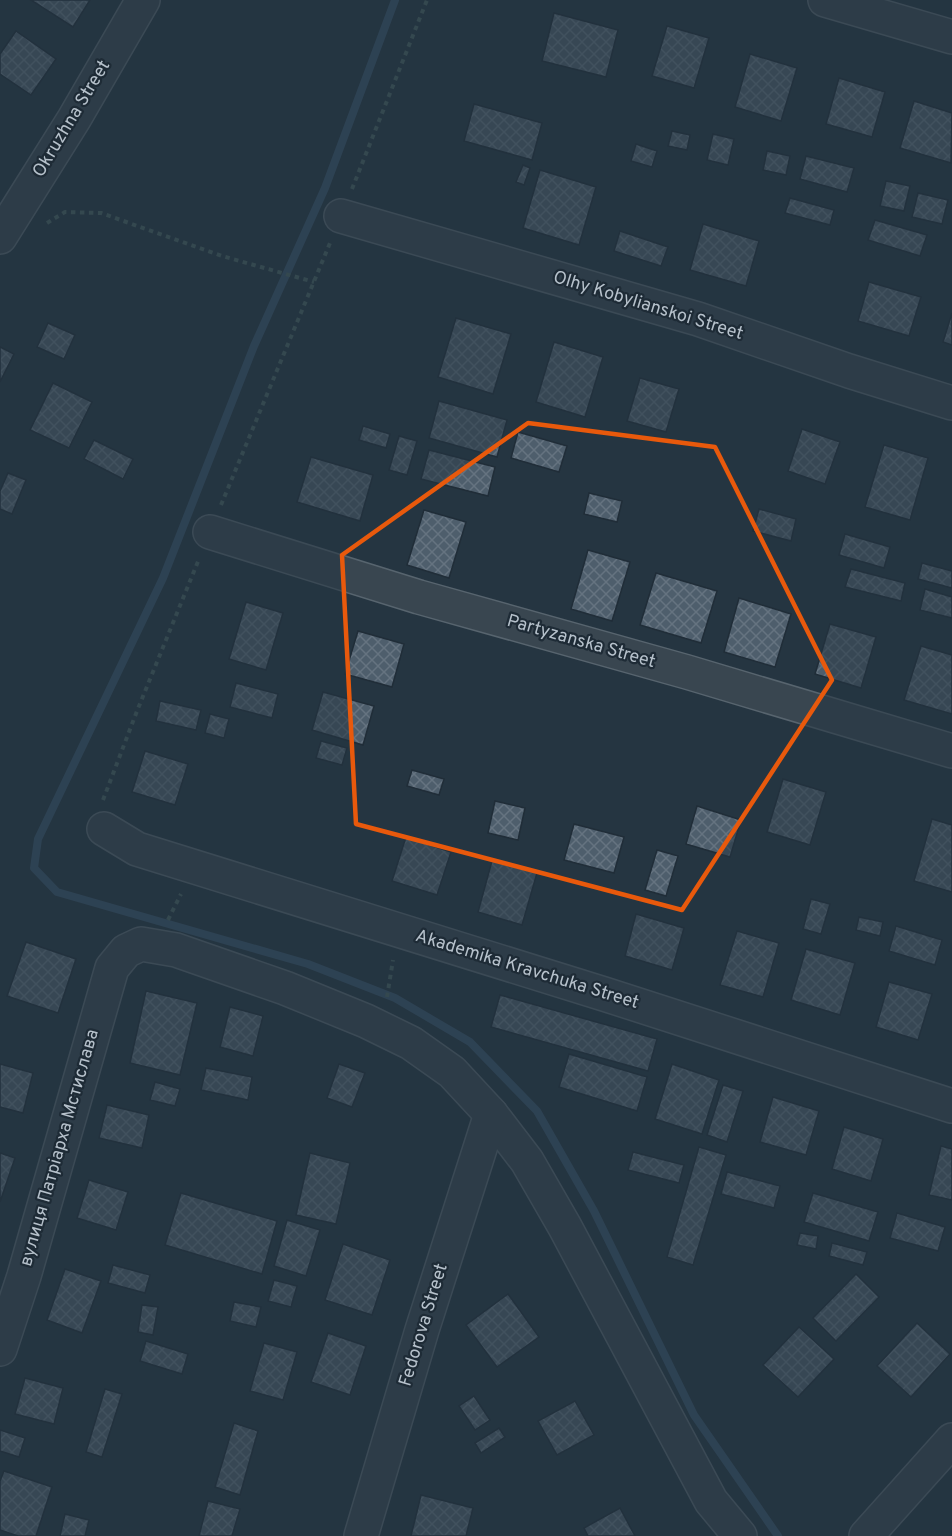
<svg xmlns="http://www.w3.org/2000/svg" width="952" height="1536" font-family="Overpass,sans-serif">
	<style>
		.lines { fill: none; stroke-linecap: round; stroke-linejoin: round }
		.stream { stroke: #395368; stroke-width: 8 }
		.building { fill: url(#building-cross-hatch); stroke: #202d38; stroke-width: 1.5 }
		.minor-casing { stroke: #57646e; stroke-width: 36 }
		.path { stroke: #475f5f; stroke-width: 4; stroke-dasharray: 4.5 4.5; stroke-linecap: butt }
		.minor { stroke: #394650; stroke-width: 33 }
		.marked { fill: none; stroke: #e8590c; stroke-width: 4.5; stroke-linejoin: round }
		.labels { text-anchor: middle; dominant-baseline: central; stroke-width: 4.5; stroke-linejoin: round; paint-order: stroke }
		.street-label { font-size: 18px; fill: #b6c1cb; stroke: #1e2b36 }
	</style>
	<defs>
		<pattern id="building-cross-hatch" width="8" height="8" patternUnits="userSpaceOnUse" patternTransform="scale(1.5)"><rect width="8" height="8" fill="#4e5e6c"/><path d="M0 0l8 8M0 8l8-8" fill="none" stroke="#657380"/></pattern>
	</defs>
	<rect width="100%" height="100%" fill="#253541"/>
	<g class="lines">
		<polyline class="stream" points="395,0 325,188 254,346 163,578 38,839 34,868 57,892 308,964 395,998 470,1042 537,1111 594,1211 694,1415 778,1536"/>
	</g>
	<g class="building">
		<polygon points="31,0 90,0 73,27"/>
		<polygon points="554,13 618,30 606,77 542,61"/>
		<polygon points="667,26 709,38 694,88 652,76"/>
		<polygon points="16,31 56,59 31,95 0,74 0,54"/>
		<polygon points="750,54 797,68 781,121 735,107"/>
		<polygon points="839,78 885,92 872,137 826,124"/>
		<polygon points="914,101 952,113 951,163 900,148"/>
		<polygon points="474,104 542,123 532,160 464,141"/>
		<polygon points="672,131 690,135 687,150 668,146"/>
		<polygon points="713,134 734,139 728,165 707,160"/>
		<polygon points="636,144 657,151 652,167 631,161"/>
		<polygon points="767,151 790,156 786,175 763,170"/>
		<polygon points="806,156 854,168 847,192 800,179"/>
		<polygon points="523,165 530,168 524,185 516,182"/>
		<polygon points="540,170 596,187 579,245 523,228"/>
		<polygon points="886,181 910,186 904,211 880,206"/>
		<polygon points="918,193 948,200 942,224 912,217"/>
		<polygon points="790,198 834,210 830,225 785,213"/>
		<polygon points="875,220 927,235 920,256 868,240"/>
		<polygon points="703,224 759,241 746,286 690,270"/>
		<polygon points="620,231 668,247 661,266 614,251"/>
		<polygon points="869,282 921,297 909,336 858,321"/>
		<polygon points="952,313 952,345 943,342"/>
		<polygon points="456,318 511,334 493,394 438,377"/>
		<polygon points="48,323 75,335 64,359 37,347"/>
		<polygon points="554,342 603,357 585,417 536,402"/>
		<polygon points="0,347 14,354 0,382"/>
		<polygon points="640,378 679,389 666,432 627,421"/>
		<polygon points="53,383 92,402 69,448 30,430"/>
		<polygon points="439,401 507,420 497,457 429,438"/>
		<polygon points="363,426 390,434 386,448 359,440"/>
		<polygon points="802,429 840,442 825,484 788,471"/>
		<polygon points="518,432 567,446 559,472 511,458"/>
		<polygon points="399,436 417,441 407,475 389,470"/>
		<polygon points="94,440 133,459 123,479 84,459"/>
		<polygon points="884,445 928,458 910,520 865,507"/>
		<polygon points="429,450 495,467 488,496 421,479"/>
		<polygon points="311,457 373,475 360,521 297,502"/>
		<polygon points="8,473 26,480 12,514 0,509 0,491"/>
		<polygon points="589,493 622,501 617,522 584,514"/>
		<polygon points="759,509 796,519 791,541 753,531"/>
		<polygon points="424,510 466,522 449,578 407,565"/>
		<polygon points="845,534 890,547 884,568 839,555"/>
		<polygon points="588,550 630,562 612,621 571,609"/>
		<polygon points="922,563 952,571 952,588 918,579"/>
		<polygon points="851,569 905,583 901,601 845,587"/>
		<polygon points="656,573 717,591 701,643 640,625"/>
		<polygon points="925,589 952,597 952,618 920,610"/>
		<polygon points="739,598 791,614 775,667 724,652"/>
		<polygon points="246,602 283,613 266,670 229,659"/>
		<polygon points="830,624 876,637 861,688 815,674"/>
		<polygon points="358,631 404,644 392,687 345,674"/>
		<polygon points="921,646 952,655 952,714 904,700"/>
		<polygon points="236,683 278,694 272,718 230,707"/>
		<polygon points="323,692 374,706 363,745 312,730"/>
		<polygon points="160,701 201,710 196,730 156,721"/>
		<polygon points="210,714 229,719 224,738 205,733"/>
		<polygon points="321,741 347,748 342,765 316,758"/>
		<polygon points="145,751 188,764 175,805 132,792"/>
		<polygon points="412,770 444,779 439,795 407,786"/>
		<polygon points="783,779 826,792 810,845 767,832"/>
		<polygon points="495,801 525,808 518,840 488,833"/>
		<polygon points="697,806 741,820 730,857 686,844"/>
		<polygon points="932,819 952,825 952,892 914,881"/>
		<polygon points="574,824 624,837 614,873 564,860"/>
		<polygon points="406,837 451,852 437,895 392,881"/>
		<polygon points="657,850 678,856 666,896 645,890"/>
		<polygon points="492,861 537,873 522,925 478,912"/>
		<polygon points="811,899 830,904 821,934 803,929"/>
		<polygon points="636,914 684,928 672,970 625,956"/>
		<polygon points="859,917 883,922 880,936 856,930"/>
		<polygon points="896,926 942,940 935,965 889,951"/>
		<polygon points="737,931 779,943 763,997 720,985"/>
		<polygon points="26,942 76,959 58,1013 7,996"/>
		<polygon points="806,949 855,963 840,1015 791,1000"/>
		<polygon points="889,982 932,994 918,1040 876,1027"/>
		<polygon points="146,991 197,1003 180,1075 130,1063"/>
		<polygon points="500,995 657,1039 648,1071 491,1027"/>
		<polygon points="230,1007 263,1016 253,1056 220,1047"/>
		<polygon points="569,1054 647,1077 637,1111 559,1087"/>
		<polygon points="0,1064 33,1073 23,1113 0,1107"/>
		<polygon points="339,1064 365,1073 352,1107 327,1098"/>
		<polygon points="672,1064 719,1080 702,1134 655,1119"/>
		<polygon points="206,1068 252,1077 248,1100 201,1090"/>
		<polygon points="155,1082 180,1089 175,1106 150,1100"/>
		<polygon points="723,1085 743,1091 727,1142 707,1135"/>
		<polygon points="773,1097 819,1111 806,1155 760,1142"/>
		<polygon points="107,1105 149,1115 142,1148 99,1138"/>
		<polygon points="844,1127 883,1139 871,1181 832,1169"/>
		<polygon points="941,1146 952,1149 952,1200 929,1195"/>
		<polygon points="699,1147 726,1155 693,1265 667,1257"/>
		<polygon points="633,1152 684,1165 679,1183 628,1170"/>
		<polygon points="0,1153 15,1158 0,1202"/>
		<polygon points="310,1153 350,1163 336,1224 296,1215"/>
		<polygon points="727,1172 780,1186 774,1208 721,1194"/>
		<polygon points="89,1180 128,1192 116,1230 77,1218"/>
		<polygon points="181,1193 277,1221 262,1274 165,1245"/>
		<polygon points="813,1193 878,1212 869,1241 804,1222"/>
		<polygon points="897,1213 945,1227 938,1251 890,1238"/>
		<polygon points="287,1220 320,1230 306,1276 274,1266"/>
		<polygon points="800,1233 818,1236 816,1249 797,1245"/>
		<polygon points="832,1243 867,1252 863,1265 829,1256"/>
		<polygon points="343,1244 390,1260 372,1315 325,1300"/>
		<polygon points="113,1265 150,1275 145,1293 108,1283"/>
		<polygon points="65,1269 101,1281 82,1333 47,1320"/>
		<polygon points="856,1274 879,1297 836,1341 813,1318"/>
		<polygon points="274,1280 297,1286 291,1307 268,1301"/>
		<polygon points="508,1294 539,1337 497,1367 466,1325"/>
		<polygon points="234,1302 261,1307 256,1327 230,1321"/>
		<polygon points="142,1305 158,1307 153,1335 138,1332"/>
		<polygon points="917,1323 950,1354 911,1397 877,1366"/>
		<polygon points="799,1327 834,1359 798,1397 763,1365"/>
		<polygon points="328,1333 366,1346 350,1395 311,1382"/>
		<polygon points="146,1341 188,1354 182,1374 140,1361"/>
		<polygon points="264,1343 297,1352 283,1400 250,1391"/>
		<polygon points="25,1378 63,1388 54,1424 15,1414"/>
		<polygon points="105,1389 122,1394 102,1457 86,1452"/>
		<polygon points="474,1396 490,1420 475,1430 459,1406"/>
		<polygon points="575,1401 594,1435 557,1455 538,1421"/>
		<polygon points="234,1423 258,1431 240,1495 215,1487"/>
		<polygon points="499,1428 505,1437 481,1453 475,1443"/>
		<polygon points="0,1430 25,1438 19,1457 0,1451"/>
		<polygon points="4,1471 52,1487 36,1536 18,1536 0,1530 0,1481"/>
		<polygon points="421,1495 473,1508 466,1536 411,1536"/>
		<polygon points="208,1501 240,1509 232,1536 199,1536"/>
		<polygon points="620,1508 635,1536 588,1536 584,1528"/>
		<polygon points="65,1514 89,1520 85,1536 60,1536"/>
	</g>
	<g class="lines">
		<defs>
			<g id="minor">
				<polyline points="825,0 952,37"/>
				<polyline points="341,216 698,319 849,371 952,403"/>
				<polyline points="0,237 74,119 143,0"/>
				<polyline points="210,532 419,597 687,672 952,751"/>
				<polyline points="104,829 137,849 604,994 952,1106"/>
				<polyline points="0,1349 24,1276 112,968 126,951 141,944 176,950 285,988 366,1021 411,1043 452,1072 491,1114 527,1161 565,1227 711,1501 740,1536"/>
				<polyline points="361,1536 422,1330 491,1114"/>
				<polyline points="866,1536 952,1440"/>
			</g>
		</defs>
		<use href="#minor" class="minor-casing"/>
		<g class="path">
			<polyline points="352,189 427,0"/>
			<polyline points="47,223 65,212 101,213 222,256 314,282"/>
			<polyline points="221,505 330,243"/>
			<polyline points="103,800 137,711 199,559"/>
			<polyline points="168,920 181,894"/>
			<polyline points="387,997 393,960"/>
		</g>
		<use href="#minor" class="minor"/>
	</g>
	<path d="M0 0H952V1536H0ZM528 423 715 447 832 680 682 910 356 824 342 555Z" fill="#253541" fill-opacity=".55" fill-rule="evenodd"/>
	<path class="marked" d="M528 423 715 447 832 680 682 910 356 824 342 555Z"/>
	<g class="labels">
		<g class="street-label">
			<text transform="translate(72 119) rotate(-59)">Okruzhna Street</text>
			<text transform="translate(648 306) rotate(17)">Olhy Kobylianskoi Street</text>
			<text transform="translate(581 642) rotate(16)">Partyzanska Street</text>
			<text transform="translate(527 970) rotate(17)">Akademika Kravchuka Street</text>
			<text transform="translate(60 1148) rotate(-74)">вулиця Патріарха Мстислава</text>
			<text transform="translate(424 1325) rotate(-73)">Fedorova Street</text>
		</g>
	</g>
</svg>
